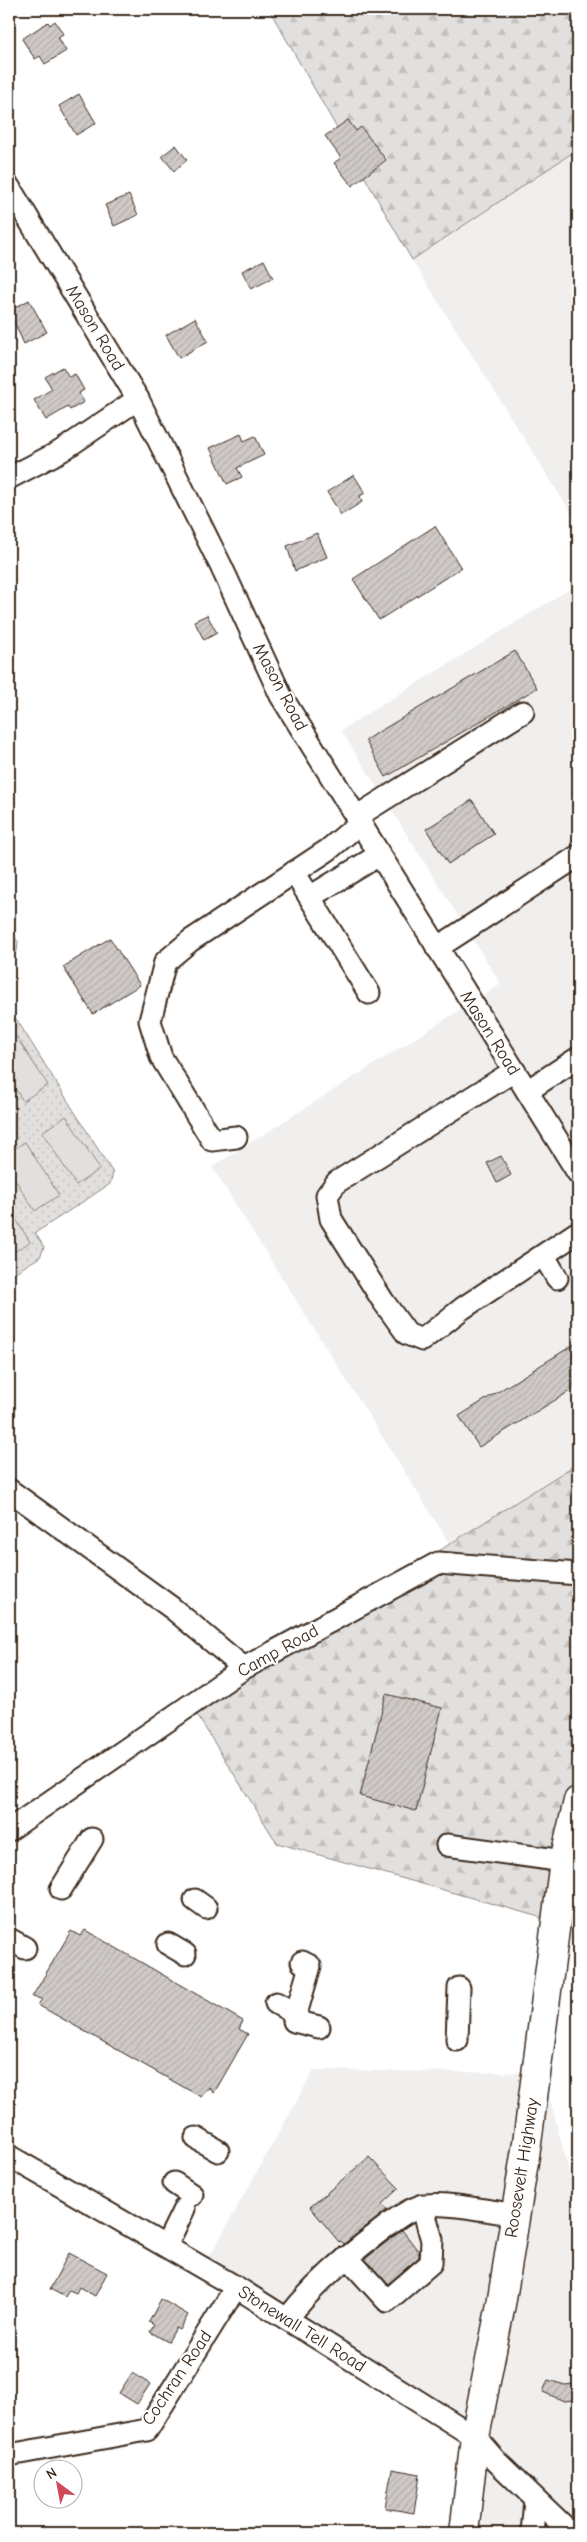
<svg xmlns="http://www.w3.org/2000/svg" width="587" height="2542" font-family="'Comic Neue',sans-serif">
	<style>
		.built { fill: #f1efee }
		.grass { fill: url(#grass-dots); stroke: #8e857e }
		.forest { fill: url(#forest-firs); stroke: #8e857e }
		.garden { fill: #e2e0de; stroke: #8e857e }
		.building { fill: url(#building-hatch); stroke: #3b2a1e }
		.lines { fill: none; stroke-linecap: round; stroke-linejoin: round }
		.minor-casing { stroke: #3b2a1e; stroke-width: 25 }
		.major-casing { stroke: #3b2a1e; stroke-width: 31 }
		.minor { stroke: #fff; stroke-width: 21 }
		.major { stroke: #fff; stroke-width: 28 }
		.labels { text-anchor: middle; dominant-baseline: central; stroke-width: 4.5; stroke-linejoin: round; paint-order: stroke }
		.street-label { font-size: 18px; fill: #3b2a1e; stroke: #fff }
	</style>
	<defs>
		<pattern id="grass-dots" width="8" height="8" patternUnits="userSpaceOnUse" patternTransform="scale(1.25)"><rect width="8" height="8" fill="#e2e0de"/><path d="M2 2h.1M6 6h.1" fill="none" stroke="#c3c0be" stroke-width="1.8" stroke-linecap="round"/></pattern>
		<pattern id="forest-firs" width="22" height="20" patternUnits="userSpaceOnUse" patternTransform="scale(1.25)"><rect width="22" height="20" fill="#e2e0de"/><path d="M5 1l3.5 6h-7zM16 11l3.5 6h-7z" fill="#c3c0be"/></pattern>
		<pattern id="building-hatch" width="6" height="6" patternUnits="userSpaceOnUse" patternTransform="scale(1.25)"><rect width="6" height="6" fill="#cfcac7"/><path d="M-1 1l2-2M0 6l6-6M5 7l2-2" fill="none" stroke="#b3aeaa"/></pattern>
	</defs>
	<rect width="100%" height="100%" fill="#fff"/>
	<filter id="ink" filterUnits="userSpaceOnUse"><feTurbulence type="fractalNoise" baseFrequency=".02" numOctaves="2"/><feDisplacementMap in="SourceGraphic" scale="10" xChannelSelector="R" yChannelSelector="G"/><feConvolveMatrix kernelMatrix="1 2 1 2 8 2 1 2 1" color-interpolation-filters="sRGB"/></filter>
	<g filter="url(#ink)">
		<g class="built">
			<polygon points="578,149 578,524 412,260"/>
			<polygon points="578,584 578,1463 450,1544 212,1167 501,984 341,730"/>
			<polygon points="314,2070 543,2073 578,2205 578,2533 463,2533 463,2434 206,2263"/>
		</g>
		<g class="grass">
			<polygon points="9,927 18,942 17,952 9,957"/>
			<polygon points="9,1017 17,1020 113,1173 110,1184 35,1233 44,1247 40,1257 9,1276"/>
		</g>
		<g class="forest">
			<polygon points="269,9 578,9 578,149 412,260"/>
			<polygon points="578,1463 578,1847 564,1924 277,1843 192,1707"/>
		</g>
		<g class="garden">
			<polygon points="13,1032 48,1085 23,1101 9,1078 9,1035"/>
			<polygon points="66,1116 100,1169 76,1185 42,1132"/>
			<polygon points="25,1142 59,1195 35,1211 9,1170 9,1152"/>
			<polygon points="9,1208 30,1242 9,1255"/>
		</g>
		<g class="building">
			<polygon points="55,21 63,34 58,37 66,51 45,64 40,56 35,59 22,39 48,22 50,25"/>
			<polygon points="79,94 96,123 76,135 59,106"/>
			<polygon points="348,120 356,131 361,127 386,160 352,186 334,163 341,158 325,136"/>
			<polygon points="176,145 187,160 174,171 162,156"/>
			<polygon points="129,195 138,215 114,226 105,205"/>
			<polygon points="264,260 273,278 251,289 242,271"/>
			<polygon points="29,300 47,332 24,344 9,311"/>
			<polygon points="195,318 208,341 179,358 166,335"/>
			<polygon points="63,367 69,377 75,374 84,390 79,393 84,402 70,410 68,407 46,420 34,400 52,389 45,377"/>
			<polygon points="241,434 244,441 255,436 264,455 237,468 242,477 227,484 210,448"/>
			<polygon points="354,475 365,493 360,496 362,502 341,515 327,492"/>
			<polygon points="435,526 461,568 379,620 353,579"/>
			<polygon points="317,533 327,557 295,571 287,546"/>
			<polygon points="207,615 217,633 204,640 194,621"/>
			<polygon points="515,651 537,688 386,777 365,740"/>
			<polygon points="472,800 494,834 448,864 426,829"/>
			<polygon points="110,938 140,985 93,1014 63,967"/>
			<polygon points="501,1156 511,1175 497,1183 487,1163"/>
			<polygon points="578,1342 578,1386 479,1447 459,1416"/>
			<polygon points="386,1694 442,1708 416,1811 360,1796"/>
			<polygon points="85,1930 243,2021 239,2029 248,2034 214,2093 209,2087 201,2097 38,2005 42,1999 32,1997 71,1931 80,1936"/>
			<polygon points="369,2157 399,2188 382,2204 387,2210 344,2244 341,2241 339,2242 310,2207"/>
			<polygon points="402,2230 419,2252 419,2257 388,2284 365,2259"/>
			<polygon points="69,2253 107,2273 95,2296 79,2287 76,2293 69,2290 65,2297 50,2289"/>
			<polygon points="161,2299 188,2315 180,2330 176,2328 168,2342 150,2332 154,2325 149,2322"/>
			<polygon points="132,2373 150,2384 137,2404 119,2393"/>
			<polygon points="548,2380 565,2385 573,2384 575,2400 564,2401 543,2392"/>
			<polygon points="392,2469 420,2474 414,2513 385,2508"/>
		</g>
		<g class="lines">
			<defs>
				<g id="minor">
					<polyline points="9,187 138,399 221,566 281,696 578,1173"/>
					<polyline points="9,478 61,451 138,399"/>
					<polyline points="356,817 523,712"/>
					<polyline points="294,872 369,993"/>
					<polyline points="310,897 379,855"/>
					<polyline points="437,948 578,856"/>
					<polyline points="514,1071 337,1182 327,1195 331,1219 383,1301 407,1334 422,1340 463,1308 578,1232"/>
					<polyline points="527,1091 578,1058"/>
					<polyline points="236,1137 212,1140 161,1057 150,1021 165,962 190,941 328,850 360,823"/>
					<polyline points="544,1256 557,1278"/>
					<polyline points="9,1490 172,1608 244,1668"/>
					<polyline points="9,1830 244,1668 438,1563 578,1574"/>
					<polyline points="447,1845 564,1861"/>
					<polyline points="61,1889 92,1839"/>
					<polyline points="195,1900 206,1908"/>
					<polyline points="9,1939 25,1948"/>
					<polyline points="168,1944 185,1954"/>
					<polyline points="302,1962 310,1966 294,2021 319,2027"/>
					<polyline points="276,2003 296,2014"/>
					<polyline points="457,2040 459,1988"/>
					<polyline points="196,2138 218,2151"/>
					<polyline points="9,2156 236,2287 475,2437 495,2460 571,2533"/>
					<polyline points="174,2183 192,2195"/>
					<polyline points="166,2246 184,2209"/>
					<polyline points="347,2257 387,2301 431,2263 432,2240 422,2205"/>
					<path d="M287 2319C313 2285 345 2258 379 2232 392 2222 405 2211 421 2206 439 2200 494 2212 516 2215"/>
					<polyline points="9,2455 147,2430 236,2287"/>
					<polyline points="532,2533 535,2500"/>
				</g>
				<polyline id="major" points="464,2533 475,2437 502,2299 527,2143 564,1861 578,1801"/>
			</defs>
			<use href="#minor" class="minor-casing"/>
			<use href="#major" class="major-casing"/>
			<use href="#minor" class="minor"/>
			<use href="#major" class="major"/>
		</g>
	</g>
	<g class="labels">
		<g class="street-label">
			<text transform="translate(95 328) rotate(59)">Mason Road</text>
			<text transform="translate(280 687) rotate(62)">Mason Road</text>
			<text transform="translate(490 1033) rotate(58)">Mason Road</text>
			<text transform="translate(278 1651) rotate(-29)">Camp Road</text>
			<text transform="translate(522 2168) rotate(-81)">Roosevelt Highway</text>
			<text transform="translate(302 2329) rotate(32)">Stonewall Tell Road</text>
			<text transform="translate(177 2378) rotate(-56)">Cochran Road</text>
		</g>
	</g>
	<rect width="587" height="2542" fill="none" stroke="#fff" stroke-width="30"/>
	<rect x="15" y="15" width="557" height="2512" fill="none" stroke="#3b2a1e" stroke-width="2" filter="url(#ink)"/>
	<g transform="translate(58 2484) rotate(328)"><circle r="24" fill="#ffffff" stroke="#b1aaa5"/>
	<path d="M0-4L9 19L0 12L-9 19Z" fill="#d1495b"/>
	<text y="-8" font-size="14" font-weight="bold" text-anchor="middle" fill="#3b2a1e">N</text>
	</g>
</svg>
